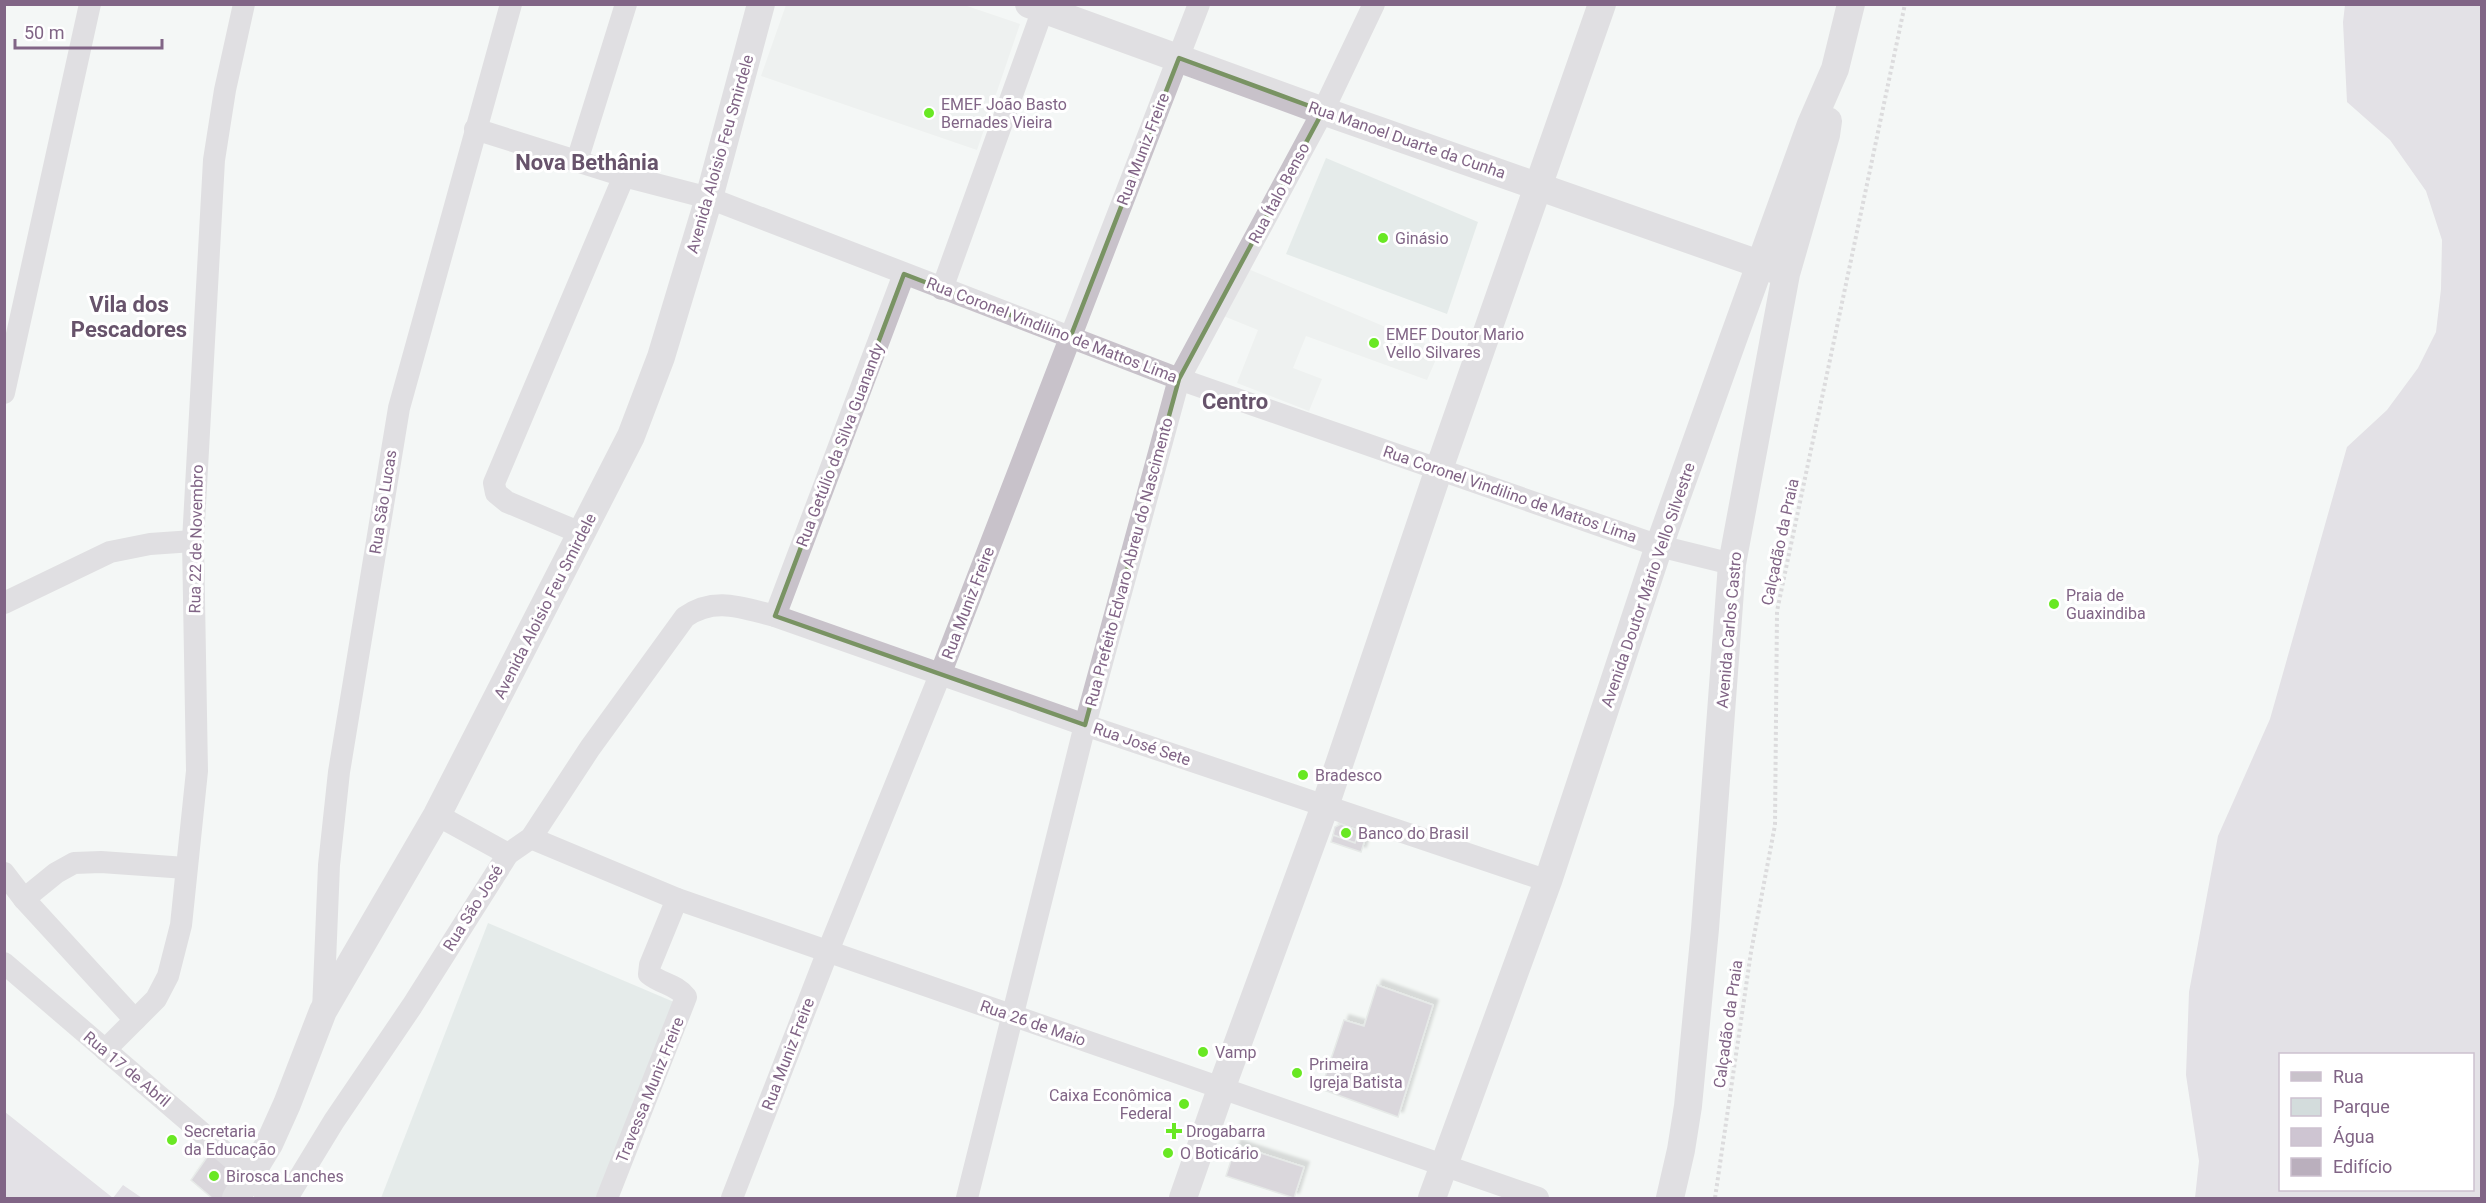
<svg xmlns="http://www.w3.org/2000/svg" width="2486" height="1203" font-family="Roboto,sans-serif">
	<style>
		.built { fill: #e7e8e8 }
		.green { fill: #d3dcdc }
		.water { fill: #cec5d2; fill-rule: evenodd }
		.building { fill: #baafbd; stroke: #d6d9d7; stroke-width: 1.5; filter: url(#shadow) }
		.lines { fill: none; stroke-linecap: round; stroke-linejoin: round }
		.path { stroke: #beb9bf; stroke-width: 4; stroke-dasharray: 3 3; stroke-linecap: butt }
		.minor { stroke: #c8c2ca; stroke-width: 22 }
		.tertiary { stroke: #c8c2ca; stroke-width: 28 }
		.marked { fill: none; stroke: #799363; stroke-width: 4.5; stroke-linejoin: round }
		.poi-dot { fill: #69e823; stroke: #fff; stroke-width: 2 }
		.labels { text-anchor: middle; dominant-baseline: central; stroke-width: 6; stroke-linejoin: round; paint-order: stroke }
		.poi-label { font-size: 16px; fill: #816586; stroke: #fff; text-anchor: start }
		.street-label { font-size: 16px; fill: #816586; stroke: #fff }
		.district-label { font-size: 22px; font-weight: bold; fill: #67536b; stroke: #fff }
	</style>
	<defs>
		<filter id="shadow"><feDropShadow dx="5" dy="-5" stdDeviation="1.5" flood-color="#0004"/></filter>
	</defs>
	<rect width="100%" height="100%" fill="#f4f7f5"/>
	<g class="built">
		<polygon points="786,5 964,5 1020,24 977,150 761,76"/>
		<polygon points="1241,266 1440,350 1427,380 1306,336 1293,368 1322,379 1309,411 1237,383 1258,330 1221,315"/>
	</g>
	<g class="green">
		<polygon points="1326,158 1478,222 1447,314 1286,254"/>
		<polygon points="488,923 674,1002 597,1198 381,1198"/>
	</g>
	<g class="water">
		<path d="M2345 5H2481V1198H2195L2199 1161 2186 1075 2189 992 2218 836 2270 719 2347 447 2387 410 2418 368 2436 332 2441 289 2442 240 2426 191 2390 140 2347 102 2343 22ZM2280 1054H2472V1190H2280Z"/>
		<polygon points="5,1112 113,1198 123,1185 142,1198 5,1198"/>
	</g>
	<g class="building">
		<polygon points="1341,824 1359,831 1355,843 1333,835 1335,827"/>
		<polygon points="1359,831 1367,833 1361,852 1331,842 1333,835 1355,843"/>
		<polygon points="1377,985 1433,1005 1398,1117 1321,1089 1344,1020 1364,1026"/>
		<polygon points="1236,1145 1304,1167 1294,1198 1226,1176"/>
		<polygon points="212,1150 236,1172 225,1198 212,1198 191,1180"/>
	</g>
	<g class="lines">
		<polyline class="path" points="1715,1198 1751,952 1775,825 1777,611 1905,4"/>
		<g class="minor">
			<polyline points="475,129 624,176 709,198 1179,379 1659,546 1732,564"/>
			<polyline points="577,161 626,4"/>
			<polyline points="942,289 1043,9"/>
			<polyline points="4,393 90,4"/>
			<polyline points="583,534 507,502 496,493 494,483 624,176"/>
			<polyline points="4,603 110,552 150,544 193,541"/>
			<polyline points="775,616 904,274"/>
			<polyline points="437,815 508,854"/>
			<polyline points="531,838 677,899 1538,1198"/>
			<polyline points="4,873 24,899 135,1020"/>
			<polyline points="24,899 56,873 74,863 101,862 186,868"/>
			<polyline points="4,963 250,1174"/>
			<polyline points="323,1011 329,865 339,772 399,408 511,4"/>
			<polyline points="105,1050 156,999 168,976 181,925 197,771 193,541 214,160 225,90 244,4"/>
			<path d="M287 1198 334 1121 412 1006 508 854 531 838 590 748 685 617C715 596 742 608 775 616L1085 725 1548 881"/>
			<path d="M607 1198 686 997C676 984 661 984 649 974L650 965 677 899"/>
			<polyline points="732,1198 828,951 940,675 1199,4"/>
			<polyline points="967,1198 1085,725 1179,379 1323,111 1374,4"/>
		</g>
		<g class="tertiary">
			<polyline points="1029,4 1323,111 1779,271"/>
			<polyline points="250,1174 276,1198"/>
			<polyline points="236,1198 269,1144 287,1104 323,1011 437,815 631,436 661,357 709,198 761,4"/>
			<polyline points="1183,1198 1221,1089 1325,806 1439,469 1602,4"/>
			<polyline points="1432,1198 1548,881 1659,546 1732,342 1811,124 1835,69 1851,4"/>
			<polyline points="1670,1198 1681,1150 1688,1106 1705,929 1732,564 1786,274 1826,135 1828,121"/>
		</g>
	</g>
	<path d="M0 0H2486V1203H0ZM1179 58 1323 111 1179 379 1085 725 775 616 904 274 1070 338Z" fill="#f4f7f5" fill-opacity=".55" fill-rule="evenodd"/>
	<path class="marked" d="M1179 58 1323 111 1179 379 1085 725 775 616 904 274 1070 338Z"/>
	<g class="poi-dot">
		<circle cx="929" cy="113" r="6"/>
		<circle cx="1383" cy="238" r="6"/>
		<circle cx="1374" cy="343" r="6"/>
		<circle cx="2054" cy="604" r="6"/>
		<circle cx="1303" cy="775" r="6"/>
		<circle cx="1346" cy="833" r="6"/>
		<circle cx="1203" cy="1052" r="6"/>
		<circle cx="1297" cy="1073" r="6"/>
		<circle cx="1184" cy="1104" r="6"/>
		<path d="M1171 1122h6v6h6v6h-6v6h-6v-6h-6v-6h6z"/>
		<circle cx="172" cy="1140" r="6"/>
		<circle cx="1168" cy="1153" r="6"/>
		<circle cx="214" cy="1176" r="6"/>
	</g>
	<g class="labels">
		<g class="poi-label">
			<text x="941" y="104">EMEF João Basto<tspan x="941" dy="18">Bernades Vieira</tspan></text>
			<text x="1395" y="238">Ginásio</text>
			<text x="1386" y="334">EMEF Doutor Mario<tspan x="1386" dy="18">Vello Silvares</tspan></text>
			<text x="2066" y="595">Praia de<tspan x="2066" dy="18">Guaxindiba</tspan></text>
			<text x="1315" y="775">Bradesco</text>
			<text x="1358" y="833">Banco do Brasil</text>
			<text x="1215" y="1052">Vamp</text>
			<text x="1309" y="1064">Primeira<tspan x="1309" dy="18">Igreja Batista</tspan></text>
			<text x="1172" y="1095" text-anchor="end">Caixa Econômica<tspan x="1172" dy="18">Federal</tspan></text>
			<text x="184" y="1131">Secretaria<tspan x="184" dy="18">da Educação</tspan></text>
			<text x="1186" y="1131">Drogabarra</text>
			<text x="1180" y="1153">O Boticário</text>
			<text x="226" y="1176">Birosca Lanches</text>
		</g>
		<g class="street-label">
			<text transform="translate(1407 140) rotate(19)">Rua Manoel Duarte da Cunha</text>
			<text transform="translate(1143 149) rotate(-69)">Rua Muniz Freire</text>
			<text transform="translate(720 154) rotate(-74)">Avenida Aloisio Feu Smirdele</text>
			<text transform="translate(1279 193) rotate(-62)">Rua Ítalo Benso</text>
			<text transform="translate(1052 330) rotate(21)">Rua Coronel Vindilino de Mattos Lima</text>
			<text transform="translate(840 445) rotate(-69)">Rua Getúlio da Silva Guanandy</text>
			<text transform="translate(1510 494) rotate(19)">Rua Coronel Vindilino de Mattos Lima</text>
			<text transform="translate(383 502) rotate(-81)">Rua São Lucas</text>
			<text transform="translate(196 539) rotate(-89)">Rua 22 de Novembro</text>
			<text transform="translate(1780 542) rotate(-78)">Calçadão da Praia</text>
			<text transform="translate(1129 562) rotate(-75)">Rua Prefeito Edvaro Abreu do Nascimento</text>
			<text transform="translate(1648 585) rotate(-71)">Avenida Doutor Mário Vello Silvestre</text>
			<text transform="translate(968 603) rotate(-69)">Rua Muniz Freire</text>
			<text transform="translate(545 606) rotate(-63)">Avenida Aloisio Feu Smirdele</text>
			<text transform="translate(1729 630) rotate(-85)">Avenida Carlos Castro</text>
			<text transform="translate(1142 744) rotate(19)">Rua José Sete</text>
			<text transform="translate(473 908) rotate(-58)">Rua São José</text>
			<text transform="translate(1033 1023) rotate(19)">Rua 26 de Maio</text>
			<text transform="translate(1728 1024) rotate(-82)">Calçadão da Praia</text>
			<text transform="translate(788 1054) rotate(-69)">Rua Muniz Freire</text>
			<text transform="translate(127 1069) rotate(40)">Rua 17 de Abril</text>
			<text transform="translate(650 1090) rotate(-68)">Travessa Muniz Freire</text>
		</g>
		<g class="district-label">
			<text x="587" y="162">Nova Bethânia</text>
			<text x="129" y="304">Vila dos<tspan x="129" dy="25">Pescadores</tspan></text>
			<text x="1235" y="401">Centro</text>
		</g>
	</g>
	<rect width="2486" height="1203" fill="none" stroke="#816586" stroke-width="12"/>
	<rect x="2279" y="1053" width="195" height="138" fill="#ffffff" stroke="#cdc1cf" stroke-width="1.5"/>
	<rect x="2291" y="1072" width="30" height="9" fill="#c8c2ca" stroke="#cdc1cf" stroke-width="1.5"/>
	<text x="2333" y="1083" font-size="18" fill="#816586">Rua</text>
	<rect x="2291" y="1098" width="30" height="18" fill="#d3dcdc" stroke="#cdc1cf" stroke-width="1.5"/>
	<text x="2333" y="1113" font-size="18" fill="#816586">Parque</text>
	<rect x="2291" y="1128" width="30" height="18" fill="#cec5d2" stroke="#cdc1cf" stroke-width="1.5"/>
	<text x="2333" y="1143" font-size="18" fill="#816586">Água</text>
	<rect x="2291" y="1158" width="30" height="18" fill="#baafbd" stroke="#cdc1cf" stroke-width="1.5"/>
	<text x="2333" y="1173" font-size="18" fill="#816586">Edifício</text>
	<path d="M15 39v9h147v-9" fill="none" stroke="#816586" stroke-width="3"/>
	<text x="24" y="39" font-size="18" fill="#816586" stroke="#ffffff" stroke-width="4.5" paint-order="stroke">50 m</text>
</svg>
